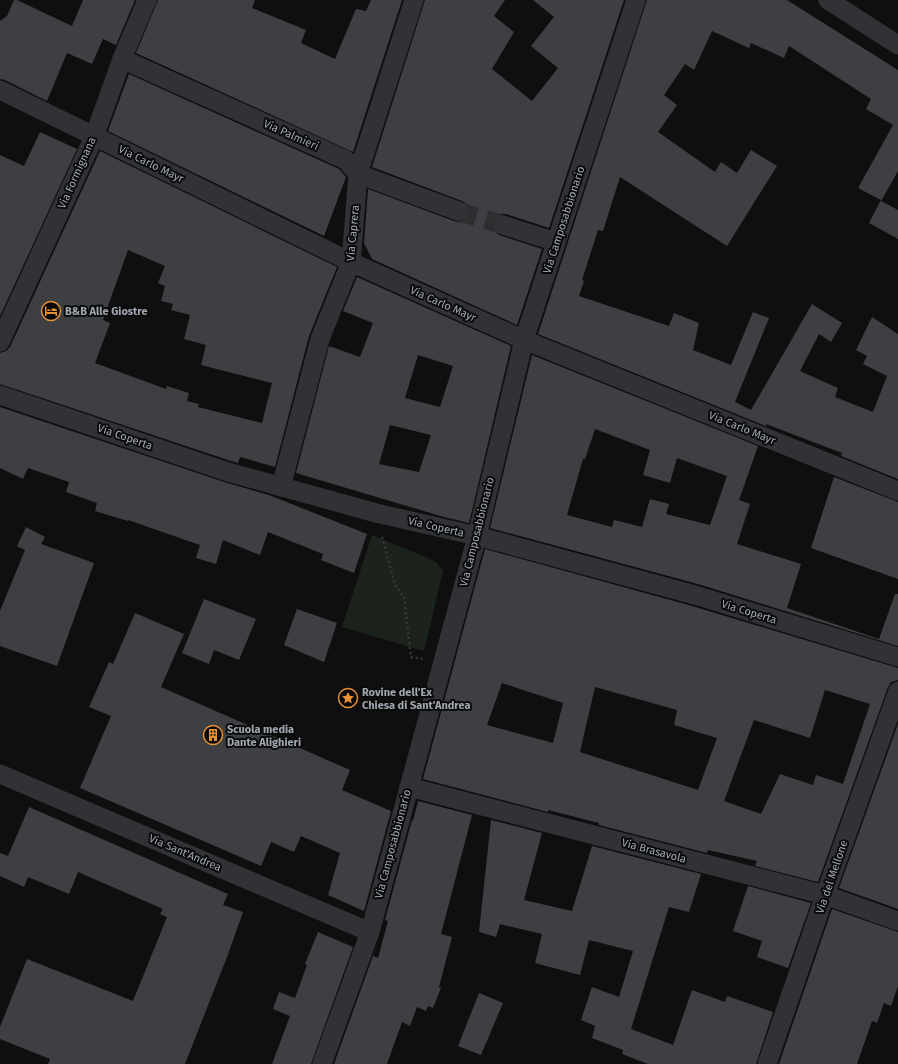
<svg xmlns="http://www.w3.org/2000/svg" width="898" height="1064" font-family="'Fira Sans',sans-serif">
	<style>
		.green { fill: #1c231c }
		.building { fill: #3e3f43; fill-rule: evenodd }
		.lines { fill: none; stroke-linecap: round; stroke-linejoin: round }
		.street-tunnel { stroke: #2c2e30; stroke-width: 19; stroke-dasharray: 19 10; stroke-linecap: butt }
		.path { stroke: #36393c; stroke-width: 2.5; stroke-dasharray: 2 3; stroke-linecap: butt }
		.street { stroke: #303235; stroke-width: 19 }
		.labels { text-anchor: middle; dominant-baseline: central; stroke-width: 4; stroke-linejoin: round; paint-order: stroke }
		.street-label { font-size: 11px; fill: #a1a8b0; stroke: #0a0a0b }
		.poi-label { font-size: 11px; font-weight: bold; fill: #a1a8b0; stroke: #0a0a0b; text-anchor: start }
	</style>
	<rect width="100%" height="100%" fill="#0f0f10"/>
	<polygon class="green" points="372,535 428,558 437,563 443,571 424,651 342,627"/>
	<g class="building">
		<polygon points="14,0 17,0 72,26 83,0 135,0 116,45 103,39 92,64 67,53 47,101 5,80 0,79 0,21 7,16"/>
		<polygon points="158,0 255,0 252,8 306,30 301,43 335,59 356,9 366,11 371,0 402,0 353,152 136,53"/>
		<polygon points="425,0 505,0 494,16 514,32 492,69 532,101 558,68 531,46 554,17 533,0 624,0 549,228 506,214 500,214 496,217 493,221 492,228 495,232 499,235 542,249 517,325 372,259 364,243 368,189 454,221 459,222 465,220 468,214 469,209 467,204 462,201 372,167"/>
		<polygon points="647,0 787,0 898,70 898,171 881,201 898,210 898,239 869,223 881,200 858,188 893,125 866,109 871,99 789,46 784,58 751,43 749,48 712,31 694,70 685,64 664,95 677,105 658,132 715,172 721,162 737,173 751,150 777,166 727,246 620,177 603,231 598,230 582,280 584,281 579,296 669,326 674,313 699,323 693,350 731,365 753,312 769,318 735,402 751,410 812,304 842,323 831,342 819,334 800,371 838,388 835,397 873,412 887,376 863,364 867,356 856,350 872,317 898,334 898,479 841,456 842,453 766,424 766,426 538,334"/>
		<polygon points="129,74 339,169 346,177 324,236 108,131"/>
		<polygon points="40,132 77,149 0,316 0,155 24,166"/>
		<path d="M100 151 337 267 309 336 275 467 240 457 238 463 231 461 0 384V353L6 351 10 347ZM128 250 165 266 158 283 165 286 161 301 173 304 171 310 190 315 184 339 206 345 201 365 272 383 262 423 198 407 199 404 187 401 189 393 167 386 166 389 95 363 110 323 103 320Z"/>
		<path d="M357 277 511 346 469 523 444 517 296 473 329 346 360 357 373 323 343 311ZM418 355 453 366 440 407 405 398ZM390 425 431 435 419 472 379 464Z"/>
		<path d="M532 355 758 446 739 500 750 504 737 544 801 564 787 608 879 639 895 594H898V646L698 584 490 528ZM595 429 650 450 643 475 670 483 677 458 727 476 710 525 666 514 669 504 650 499 642 527 614 520 612 527 567 515 583 459H585Z"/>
		<polygon points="0,407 224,482 269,495 367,534 354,573 321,560 323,554 268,532 260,555 223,540 216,564 196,558 200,545 128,520 128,521 95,511 97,503 66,492 69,482 28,468 23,479 0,468"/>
		<polygon points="834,477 898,502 898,579 811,548"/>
		<polygon points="26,527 45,537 41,544 94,563 57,666 0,646 0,611 25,550 17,546"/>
		<path d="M485 549 692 606 898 668V680L891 682 888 687 818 882 755 866 757 861 708 850 707 853 599 825V823L548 810V812L423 779ZM502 683 563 703 553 743 487 725ZM595 687 677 710 674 725 717 738 698 790 580 752ZM825 690 870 704 843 784 816 775 813 785 780 774 761 814 724 801 754 720 810 738Z"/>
		<polygon points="204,599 256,619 239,660 214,650 209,664 182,653"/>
		<polygon points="297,609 337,623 324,662 284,645"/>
		<polygon points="135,613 184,634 161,687 350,770 342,790 391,811 364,911 328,895 340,853 301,836 294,852 271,842 261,866 80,788 111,716 89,707 109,662 113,664"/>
		<polygon points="898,724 898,909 839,888"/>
		<polygon points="418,801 472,815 441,934 452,937 439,987 441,988 433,1008 428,1006 426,1011 417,1007 410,1026 402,1022 387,1064 334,1064 373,956 378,958 388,921 385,920 412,820 413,821"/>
		<polygon points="29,807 228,894 223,905 243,912 227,957 185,1064 48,1064 50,1059 0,1039 0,1027 27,959 133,1001 167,917 160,914 163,909 78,872 69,894 28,877 24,887 0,876 0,853 8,856"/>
		<polygon points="491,820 542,833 524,900 572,911 592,846 701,874 689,912 669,907 631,1029 673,1045 692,990 725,1002 727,996 773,1012 756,1064 648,1064 622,1054 623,1050 592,1038 595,1026 581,1020 592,987 619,997 633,951 589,940 580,975 535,963 542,934 500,924 496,937 479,932"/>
		<polygon points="748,886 811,903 788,968 757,957 762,941 733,931"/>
		<polygon points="832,909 898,932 898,986 891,1006 884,1003 877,1023 872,1021 857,1064 779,1064"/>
		<polygon points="318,932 353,947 311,1064 272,1064 290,1016 273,1009 279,992 295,998 307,965 305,964"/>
		<polygon points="479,993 503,1003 481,1055 458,1046"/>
	</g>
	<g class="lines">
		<polyline class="street-tunnel" points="458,211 503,225"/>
		<polyline class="path" points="382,537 395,585 404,597 411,657 423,659"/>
		<g class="street">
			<polyline points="828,0 898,45"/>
			<polyline points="122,59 346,160 358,174 458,211"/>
			<polyline points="0,90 351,262 524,340 898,491"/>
			<polyline points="503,225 556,242"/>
			<polyline points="0,342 94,137 122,59 147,0"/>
			<polyline points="0,395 228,472 376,513 477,536 695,595 898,657"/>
			<polyline points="281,487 320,339 351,262 358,174 414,0"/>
			<polyline points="0,774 370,932"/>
			<polyline points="409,787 825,895 898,921"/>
			<polyline points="322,1064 370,932 477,536 524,340 636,0"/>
			<polyline points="767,1064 825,895 898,691"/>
		</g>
	</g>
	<defs>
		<symbol id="hotel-ring" viewBox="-11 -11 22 22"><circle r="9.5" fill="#0a0a0b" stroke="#e49033" stroke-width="1.5"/><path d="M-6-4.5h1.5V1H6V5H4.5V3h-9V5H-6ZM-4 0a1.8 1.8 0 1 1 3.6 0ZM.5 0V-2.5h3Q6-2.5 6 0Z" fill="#e49033"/></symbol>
		<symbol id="sight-ring" viewBox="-11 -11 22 22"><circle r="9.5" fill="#0a0a0b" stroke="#e49033" stroke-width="1.5"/><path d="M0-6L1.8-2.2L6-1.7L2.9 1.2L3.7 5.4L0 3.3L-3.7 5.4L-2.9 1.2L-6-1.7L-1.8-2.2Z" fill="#e49033"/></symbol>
		<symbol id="building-ring" viewBox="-11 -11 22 22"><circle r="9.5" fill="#0a0a0b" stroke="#e49033" stroke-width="1.5"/><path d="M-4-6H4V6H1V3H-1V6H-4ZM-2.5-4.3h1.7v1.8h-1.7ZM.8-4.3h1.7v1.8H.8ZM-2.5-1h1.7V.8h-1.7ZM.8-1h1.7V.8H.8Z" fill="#e49033"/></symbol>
	</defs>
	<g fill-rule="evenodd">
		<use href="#hotel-ring" x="40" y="300" width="22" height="22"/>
		<use href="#sight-ring" x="337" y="687" width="22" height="22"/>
		<use href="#building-ring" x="202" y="724" width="22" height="22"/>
	</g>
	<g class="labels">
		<g class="street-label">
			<text transform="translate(291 135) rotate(24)">Via Palmieri</text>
			<text transform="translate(151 164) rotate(26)">Via Carlo Mayr</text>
			<text transform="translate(77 173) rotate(-66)">Via Formignana</text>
			<text transform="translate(564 220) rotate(-72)">Via Camposabbionario</text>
			<text transform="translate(353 233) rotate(-85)">Via Caprera</text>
			<text transform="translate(443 304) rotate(24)">Via Carlo Mayr</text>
			<text transform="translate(742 428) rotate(22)">Via Carlo Mayr</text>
			<text transform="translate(125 437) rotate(19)">Via Coperta</text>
			<text transform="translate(436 527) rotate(13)">Via Coperta</text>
			<text transform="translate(477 532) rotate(-76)">Via Camposabbionario</text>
			<text transform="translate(749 612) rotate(17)">Via Coperta</text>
			<text transform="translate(393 844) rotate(-75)">Via Camposabbionario</text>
			<text transform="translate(654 851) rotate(15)">Via Brasavola</text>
			<text transform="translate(185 853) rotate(23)">Via Sant'Andrea</text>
			<text transform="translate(832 877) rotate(-71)">Via del Mellone</text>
		</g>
		<g class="poi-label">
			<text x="65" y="311">B&amp;B Alle Giostre</text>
			<text x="362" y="692">Rovine dell'Ex<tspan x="362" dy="13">Chiesa di Sant'Andrea</tspan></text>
			<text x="227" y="729">Scuola media<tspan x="227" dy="13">Dante Alighieri</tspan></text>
		</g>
	</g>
</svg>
